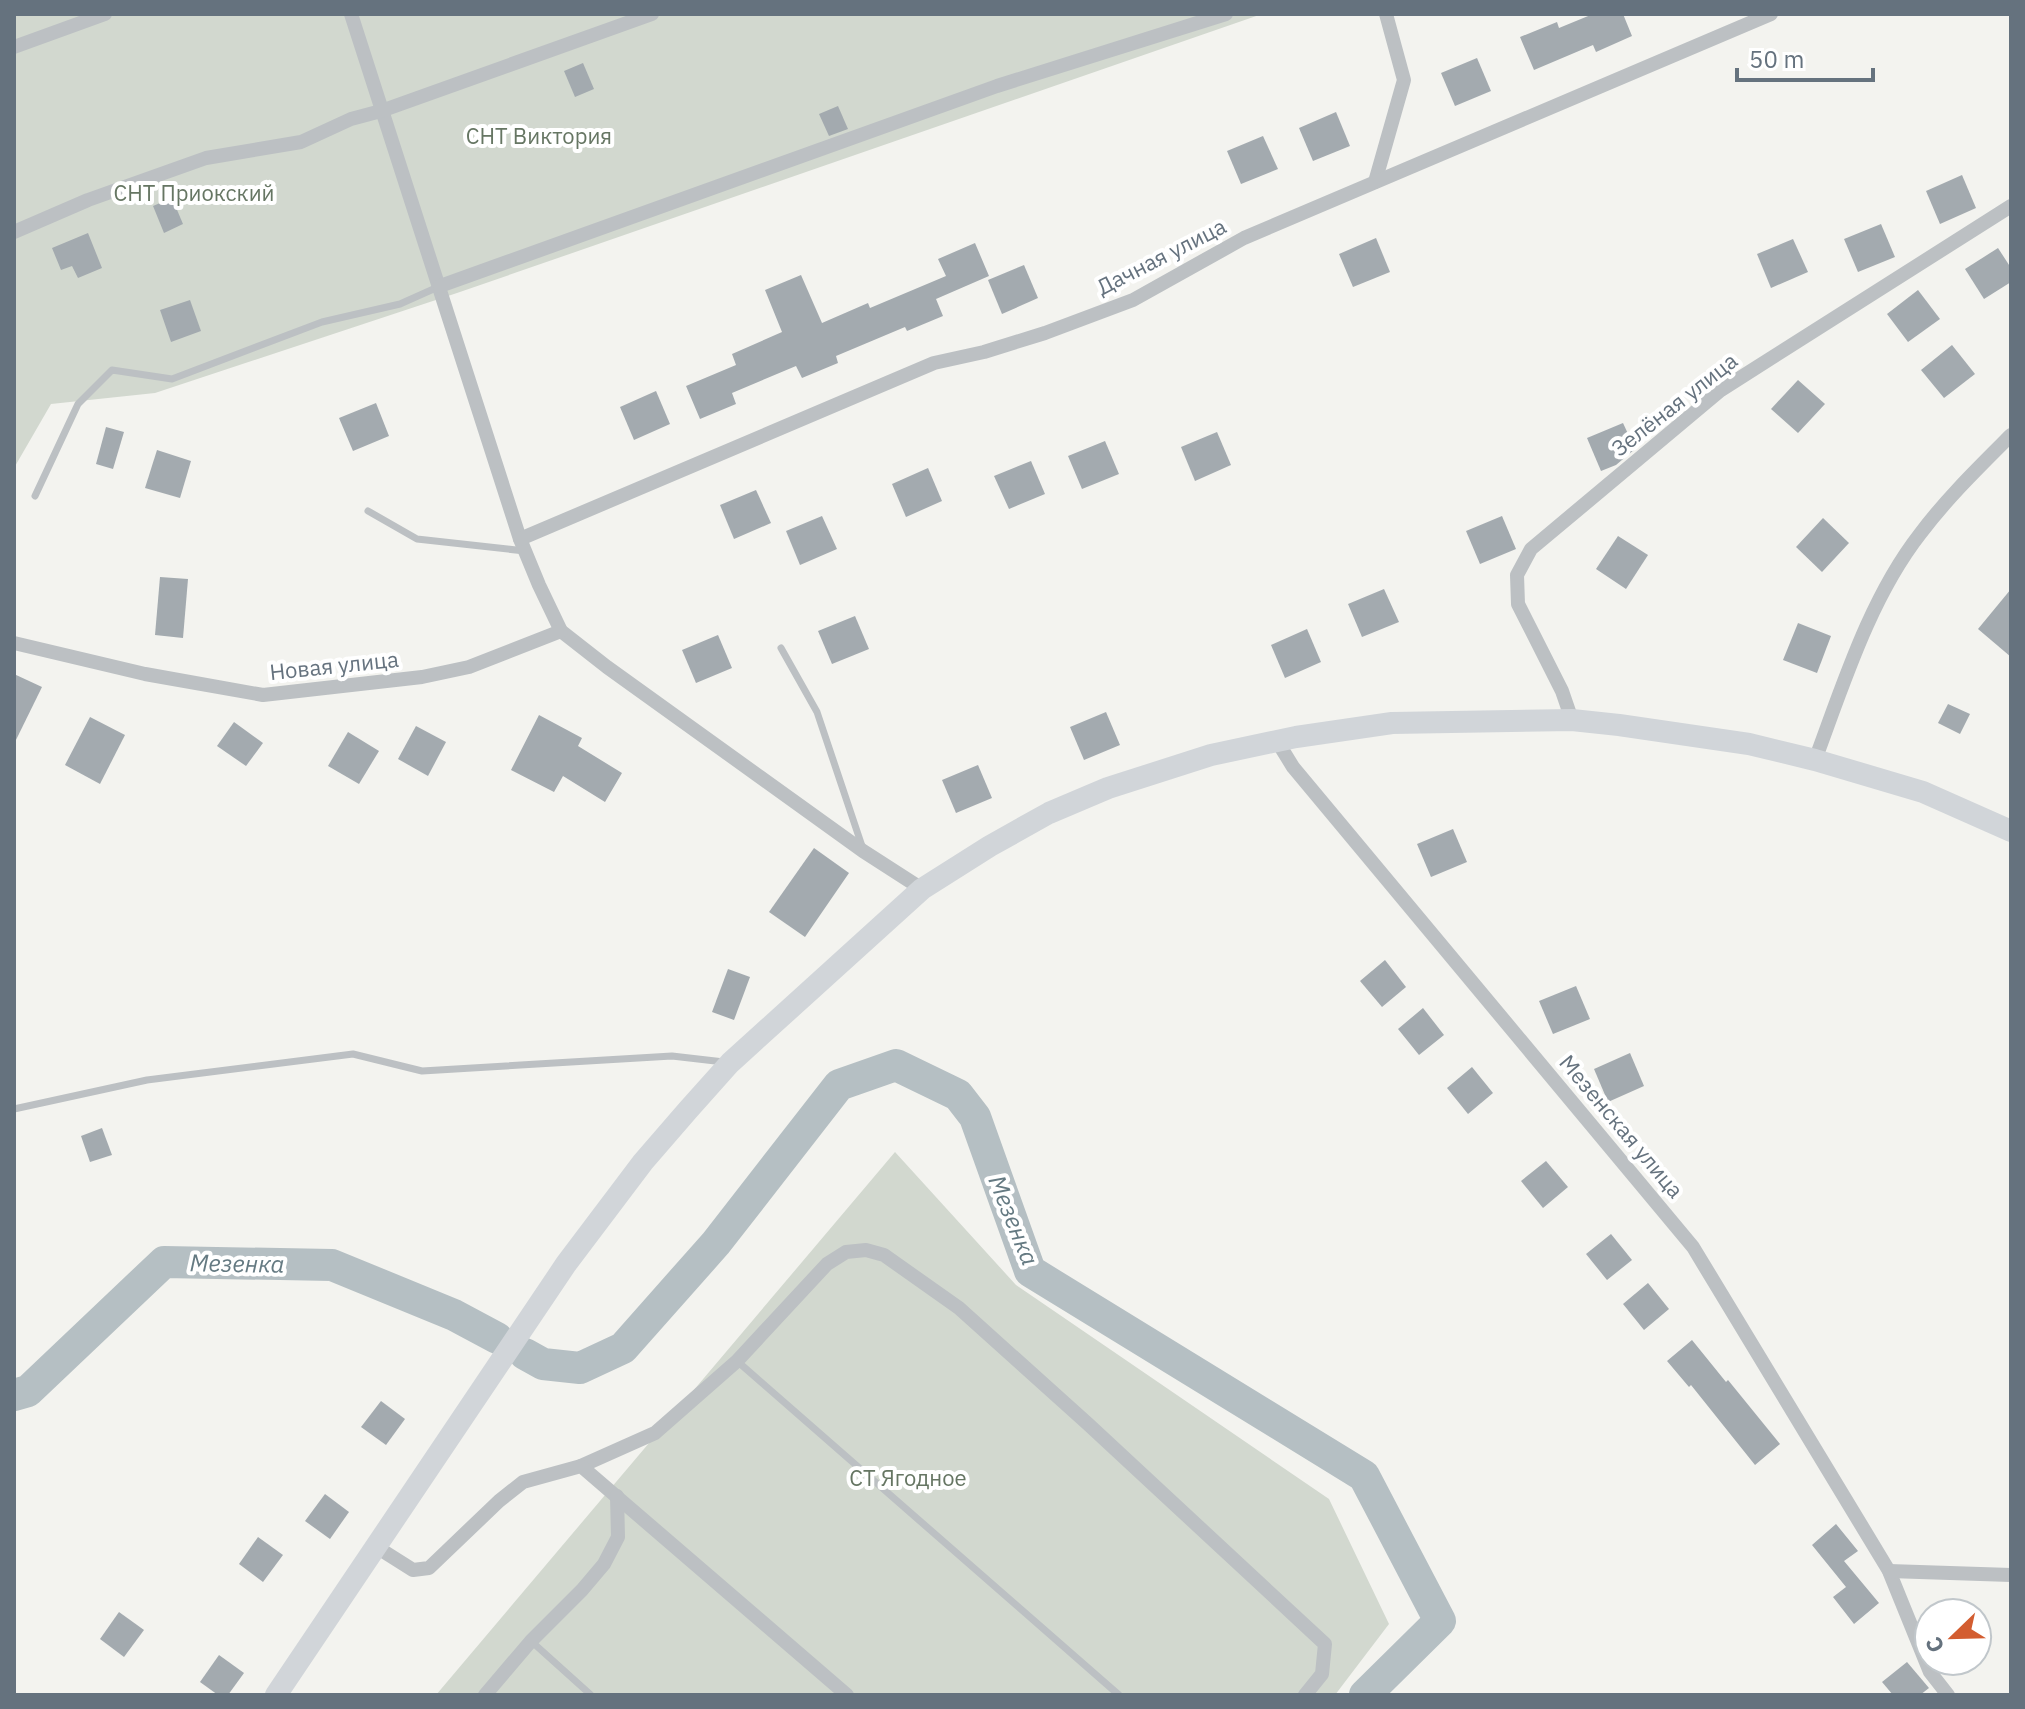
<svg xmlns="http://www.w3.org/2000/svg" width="2025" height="1709" font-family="'IBM Plex Sans',sans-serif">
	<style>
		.green { fill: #d2d8cf }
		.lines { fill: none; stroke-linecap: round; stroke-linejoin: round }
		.river { stroke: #b5bfc3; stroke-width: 32 }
		.building { fill: #a3aaaf }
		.service { stroke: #bcc0c3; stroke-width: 7 }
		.minor { stroke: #bcc0c3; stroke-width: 14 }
		.primary { stroke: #d1d5d9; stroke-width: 22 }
		.labels { text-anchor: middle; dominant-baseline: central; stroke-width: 8; stroke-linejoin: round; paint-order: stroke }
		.park-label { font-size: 22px; fill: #667663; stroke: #fff }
		.street-label { font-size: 22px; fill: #65727e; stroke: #fff }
		.water-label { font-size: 24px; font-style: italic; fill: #657a82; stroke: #fff }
	</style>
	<rect width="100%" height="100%" fill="#f3f3ef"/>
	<g class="green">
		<polygon points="14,14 1262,14 457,293 155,393 51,404 14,468"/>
		<polygon points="895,1152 1016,1285 1329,1499 1389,1624 1335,1695 436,1695"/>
	</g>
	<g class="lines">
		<g class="river">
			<polyline points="525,1354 543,1364 580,1368 623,1348 716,1243 839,1085 896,1065 958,1095 975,1117 1030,1271 1364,1476 1440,1621 1365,1695"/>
			<polyline points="14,1395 28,1391 164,1262 332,1265 454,1315 497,1338"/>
		</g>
	</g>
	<g class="building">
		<polygon points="1593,14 1623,14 1632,36 1596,52 1593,45 1534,70 1520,37 1557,22 1559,28"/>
		<polygon points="1477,58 1491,91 1455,106 1441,73"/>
		<polygon points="583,63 594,89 575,97 564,71"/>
		<polygon points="838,106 848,129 829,136 819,114"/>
		<polygon points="1336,112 1350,146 1313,161 1299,128"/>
		<polygon points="1263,136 1278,169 1241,184 1227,151"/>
		<polygon points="1962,175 1976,208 1940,224 1926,191"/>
		<polygon points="172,198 183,224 164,233 153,206"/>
		<polygon points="1881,224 1895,257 1858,272 1844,239"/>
		<polygon points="88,233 102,268 78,278 72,266 61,270 52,248"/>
		<polygon points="1376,238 1390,272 1353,287 1339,254"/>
		<polygon points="1793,239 1808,272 1771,288 1757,254"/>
		<polygon points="975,243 989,276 936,299 943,316 907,331 905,327 836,356 838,363 802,378 796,366 732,393 736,404 700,419 686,386 736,365 732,354 782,332 765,290 801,275 822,323 868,303 870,308 946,276 938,259"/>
		<polygon points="1998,248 2011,268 2011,282 1984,299 1965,269"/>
		<polygon points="1024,265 1038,298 1002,314 988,280"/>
		<polygon points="1918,290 1940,319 1908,342 1887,314"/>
		<polygon points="190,300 201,331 171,342 160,310"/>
		<polygon points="1952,345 1975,374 1944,398 1921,370"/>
		<polygon points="1798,380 1825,404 1798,433 1771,409"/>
		<polygon points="656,391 670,424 634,440 620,407"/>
		<polygon points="376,403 389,436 353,451 339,418"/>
		<polygon points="1623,423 1635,449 1616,465 1601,471 1587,438"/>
		<polygon points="106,427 124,432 113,469 96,464"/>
		<polygon points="1217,432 1231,465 1195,481 1181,447"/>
		<polygon points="1105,441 1119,474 1082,489 1068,456"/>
		<polygon points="157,450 191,461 180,498 145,488"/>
		<polygon points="1031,461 1045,494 1009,509 994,476"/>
		<polygon points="928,468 942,501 906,517 892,484"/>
		<polygon points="756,490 771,523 734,539 720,505"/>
		<polygon points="822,516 837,549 800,565 786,531"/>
		<polygon points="1502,516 1516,549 1480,564 1466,531"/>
		<polygon points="1823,518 1849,543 1822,572 1796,547"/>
		<polygon points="1618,536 1648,555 1626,589 1596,569"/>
		<polygon points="160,577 188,579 183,638 155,635"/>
		<polygon points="1384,589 1399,622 1362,637 1348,604"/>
		<polygon points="2011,589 2011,657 1978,629"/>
		<polygon points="855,616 869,649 832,664 818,631"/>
		<polygon points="1798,623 1831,636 1817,673 1783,660"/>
		<polygon points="1307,629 1321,662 1285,678 1271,645"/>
		<polygon points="718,635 732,668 696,683 682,650"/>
		<polygon points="14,674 42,687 14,744"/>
		<polygon points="1948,704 1970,714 1960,734 1938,723"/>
		<polygon points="1106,712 1120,745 1084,760 1070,727"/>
		<polygon points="539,715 582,738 578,746 622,773 605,802 563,776 554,792 511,770"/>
		<polygon points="90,717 125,735 100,784 65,765"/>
		<polygon points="234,722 263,743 246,766 217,746"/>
		<polygon points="416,726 446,742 428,776 398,759"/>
		<polygon points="348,732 379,751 359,784 328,766"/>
		<polygon points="978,765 992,798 956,813 942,780"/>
		<polygon points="1453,829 1467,862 1431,877 1417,844"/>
		<polygon points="814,848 849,873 805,937 769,912"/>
		<polygon points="1385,960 1406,987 1382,1007 1360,981"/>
		<polygon points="728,969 750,977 734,1020 712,1012"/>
		<polygon points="1576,986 1590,1019 1553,1034 1539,1001"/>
		<polygon points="1423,1008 1444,1035 1419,1055 1398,1029"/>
		<polygon points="1630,1053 1644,1086 1608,1102 1594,1069"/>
		<polygon points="1472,1067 1493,1093 1468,1114 1447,1088"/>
		<polygon points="102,1128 112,1155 90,1162 81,1136"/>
		<polygon points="1546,1161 1568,1187 1543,1208 1521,1181"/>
		<polygon points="1611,1234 1632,1260 1607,1280 1586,1254"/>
		<polygon points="1648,1283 1669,1309 1644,1330 1623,1304"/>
		<polygon points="1692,1340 1726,1382 1728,1380 1780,1444 1755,1465 1691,1385 1689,1387 1667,1361"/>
		<polygon points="381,1401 405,1419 386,1445 361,1427"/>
		<polygon points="325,1494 349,1512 330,1539 305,1521"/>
		<polygon points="1836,1524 1858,1551 1844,1561 1879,1603 1854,1624 1833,1597 1846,1587 1812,1545"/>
		<polygon points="258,1537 283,1555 263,1582 239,1564"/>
		<polygon points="119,1612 144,1630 124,1657 100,1639"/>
		<polygon points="219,1655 244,1673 228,1695 218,1695 200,1682"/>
		<polygon points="1907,1662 1929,1688 1920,1695 1893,1695 1882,1682"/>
	</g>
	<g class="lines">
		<g class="service">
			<polyline points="35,496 78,404 112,370 172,379 322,322 400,304 438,287"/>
			<polyline points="368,511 417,539 525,551"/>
			<polyline points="781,648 817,712 863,849"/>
			<polyline points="14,1109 147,1080 353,1054 422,1071 672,1056 724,1062"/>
			<polyline points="737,1361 1119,1695"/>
			<polyline points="531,1641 591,1695"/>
		</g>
		<g class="minor">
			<polyline points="351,14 520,539 539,585 561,631 607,667 863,851 922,889"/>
			<polyline points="14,47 105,14"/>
			<polyline points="1375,182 1404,80 1386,14"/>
			<polyline points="14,232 88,200 206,158 301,142 351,119 381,111 652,14"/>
			<polyline points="440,286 997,86 1226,14"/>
			<polyline points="520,539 934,363 984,352 1045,333 1133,300 1244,238 1771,14"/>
			<polyline points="14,643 145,674 263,695 422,677 469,667 561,631"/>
			<polyline points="1572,720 1562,691 1518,604 1517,575 1531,549 1721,390 2011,206"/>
			<polyline points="1277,741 1293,767 1693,1247 1889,1571 1930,1672 1948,1695"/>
			<path d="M1815 760C1843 685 1870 598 1920 534 1947 498 1979 467 2011 435"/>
			<polyline points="581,1466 655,1433 737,1361 827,1264 846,1252 866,1250 884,1255 959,1308 1088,1424 1325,1644 1322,1674 1305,1695"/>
			<polyline points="375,1546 413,1570 429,1568 499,1501 523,1482 581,1466 847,1695"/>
			<polyline points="1889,1571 2011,1575"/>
			<polyline points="485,1695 531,1641 582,1590 604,1564 618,1537 617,1496"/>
		</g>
		<polyline class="primary" points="276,1695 566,1264 643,1162 688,1110 730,1063 922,889 990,846 1049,813 1108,788 1211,755 1296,737 1392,723 1572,720 1619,725 1749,744 1815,760 1923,792 2011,831"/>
	</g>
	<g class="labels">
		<g class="park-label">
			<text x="539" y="135">СНТ Виктория</text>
			<text x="194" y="192">СНТ Приокский</text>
			<text x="908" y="1477">СТ Ягодное</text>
		</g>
		<g class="street-label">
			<text transform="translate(1161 256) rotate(-27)">Дачная улица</text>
			<text transform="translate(1674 404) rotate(-38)">Зелёная улица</text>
			<text transform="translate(334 665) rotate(-6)">Новая улица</text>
			<text transform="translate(1622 1126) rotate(50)">Мезенская улица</text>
		</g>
		<g class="water-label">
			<text transform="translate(1014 1220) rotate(68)">Мезенка</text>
			<text transform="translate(237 1263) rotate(1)">Мезенка</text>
		</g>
	</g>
	<rect width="2025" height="1709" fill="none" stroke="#65727e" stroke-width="32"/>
	<g transform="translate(1953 1637) rotate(247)"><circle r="38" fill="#ffffff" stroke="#c1c7cb" stroke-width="2"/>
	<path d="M0-6L14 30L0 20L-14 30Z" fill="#d35d30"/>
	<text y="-12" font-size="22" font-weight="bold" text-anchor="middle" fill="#65727e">С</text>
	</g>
	<path d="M1737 68v12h136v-12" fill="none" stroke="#65727e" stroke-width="4"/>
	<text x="1749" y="68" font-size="24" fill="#65727e" stroke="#ffffff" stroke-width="6" paint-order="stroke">50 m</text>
</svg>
